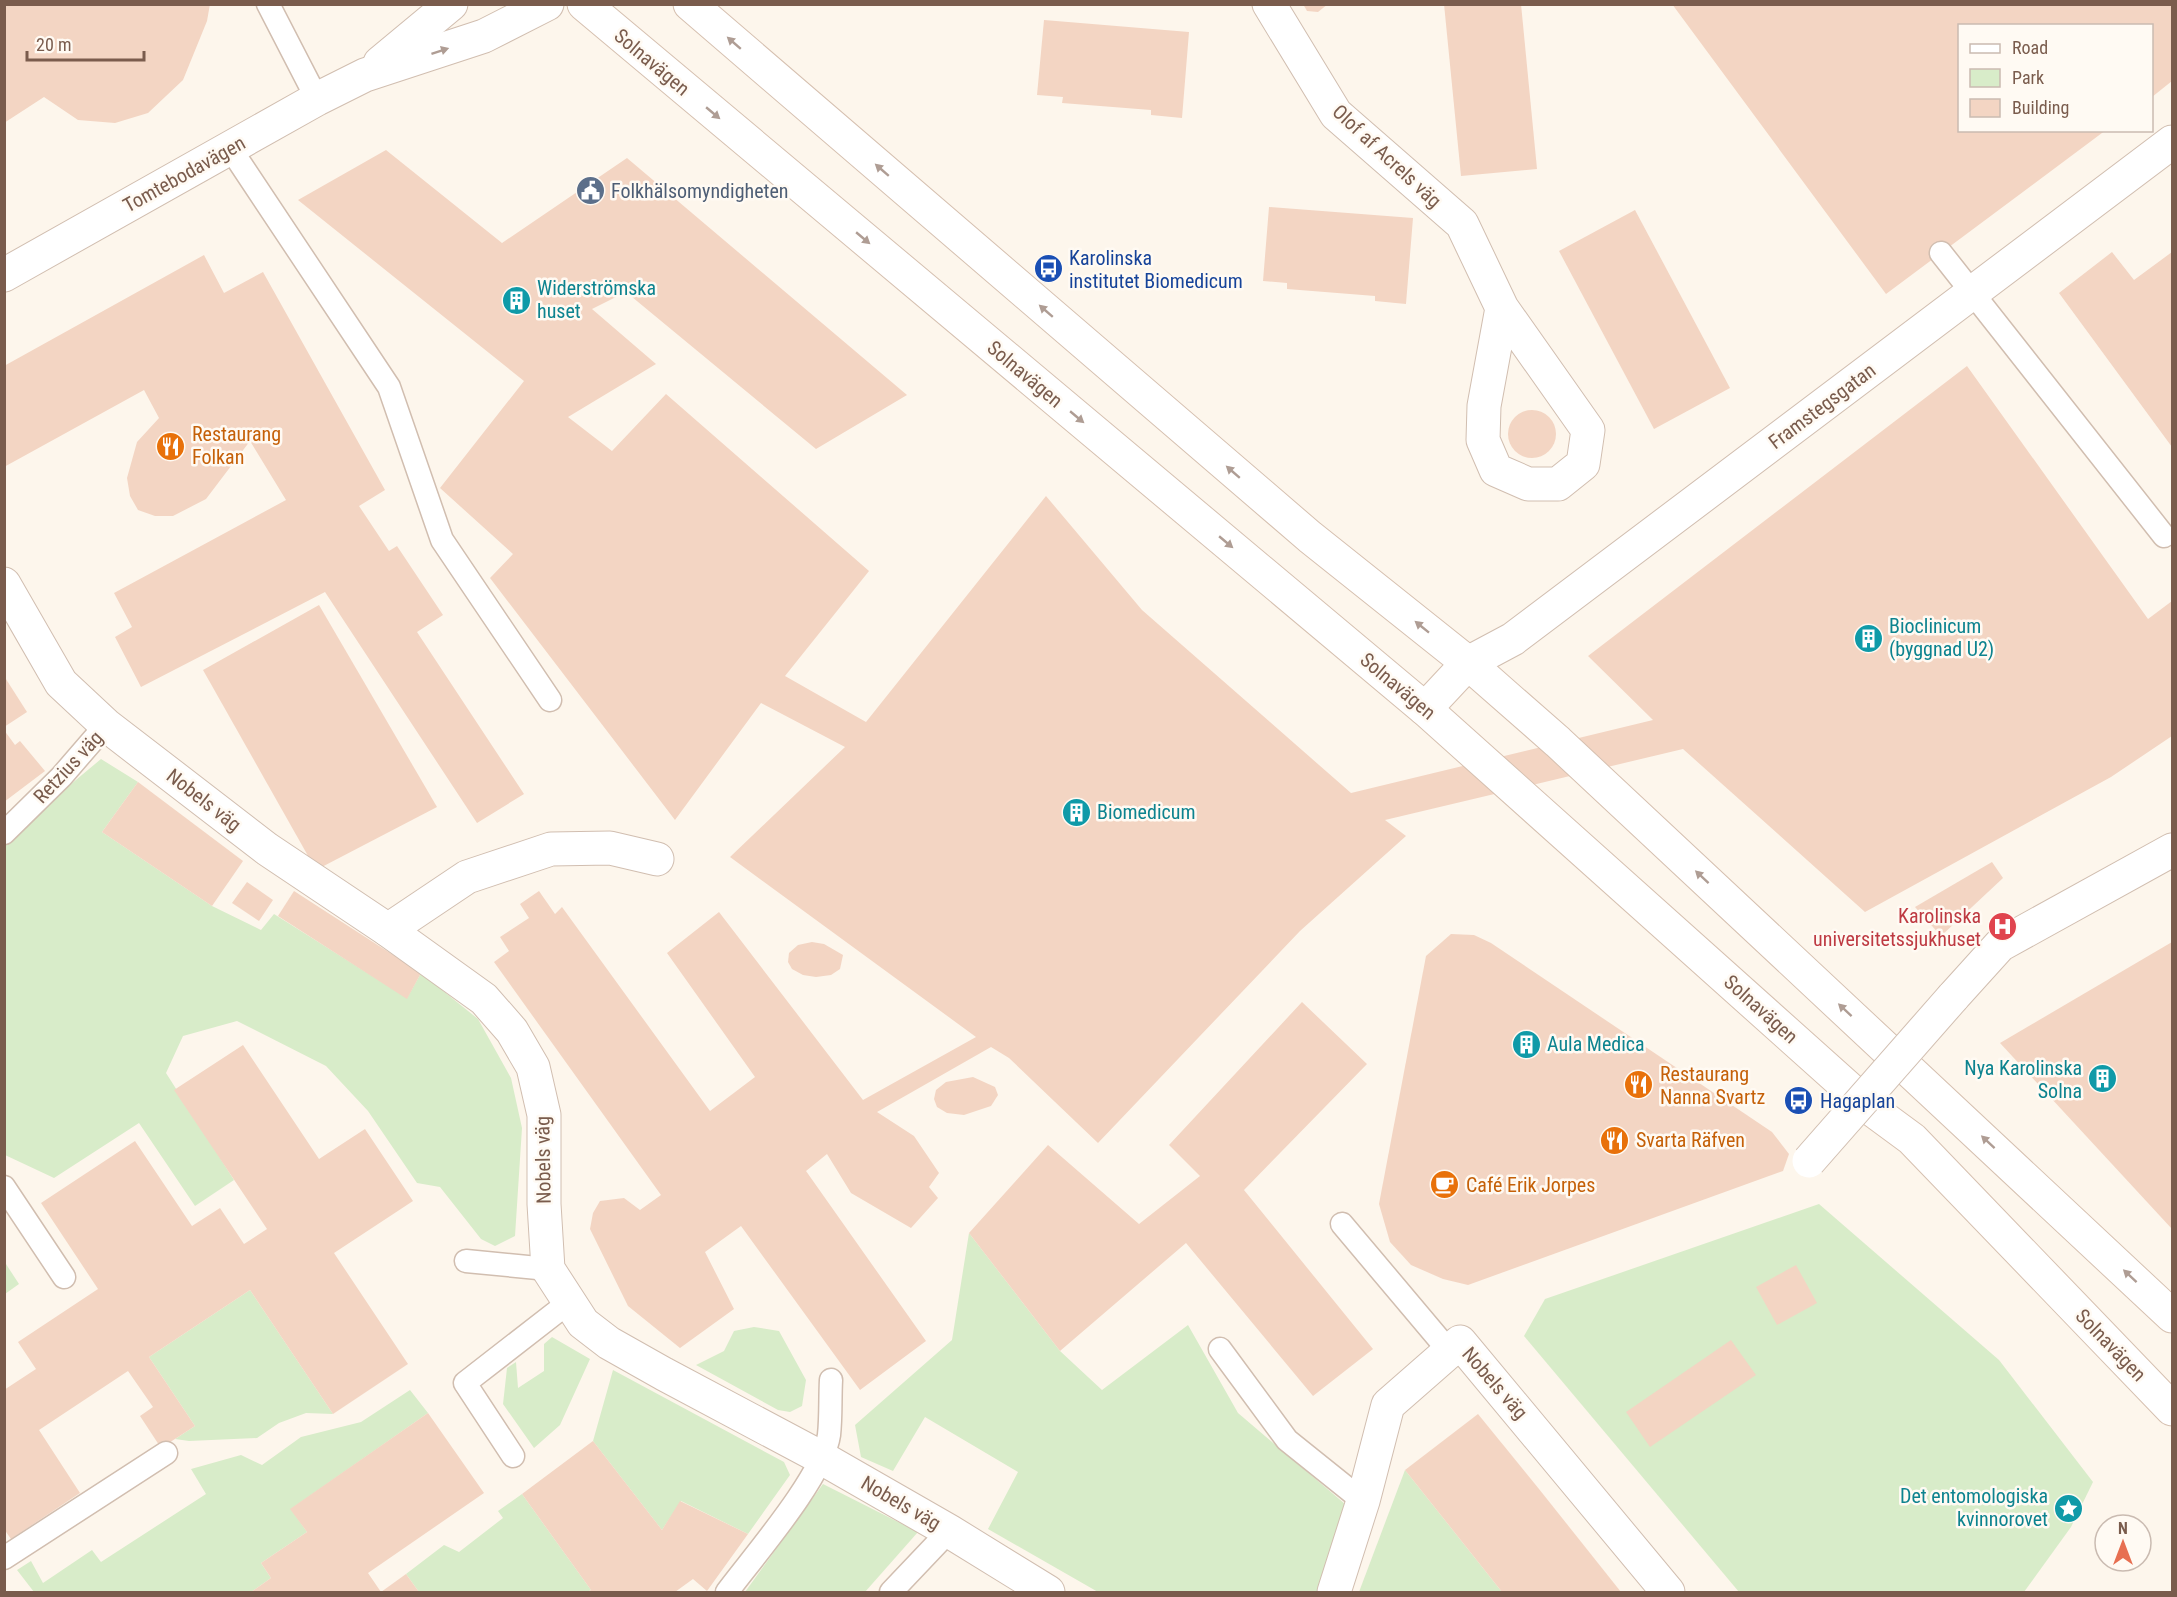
<svg xmlns="http://www.w3.org/2000/svg" width="2177" height="1597" font-family="'Roboto Condensed',sans-serif">
	<style>
		.green { fill: #d8ecc9 }
		.building { fill: #f3d5c3 }
		.lines { fill: none; stroke-linecap: round; stroke-linejoin: round }
		.service-casing { stroke: #d1beb0; stroke-width: 25 }
		.pedestrian-casing { stroke: #d1beb0; stroke-width: 35 }
		.minor-casing { stroke: #d1beb0; stroke-width: 35 }
		.secondary-casing { stroke: #d6c0b0; stroke-width: 35 }
		.service { stroke: #fff; stroke-width: 22 }
		.pedestrian { stroke: #fff; stroke-width: 33 }
		.minor { stroke: #fff; stroke-width: 33 }
		.secondary { stroke: #fff; stroke-width: 33 }
		.pedestrian-bridge-casing { stroke: #d1beb0; stroke-width: 35; stroke-linecap: butt }
		.pedestrian-bridge { stroke: #fff; stroke-width: 33 }
		.oneway { fill: #af9d94 }
		.labels { text-anchor: middle; dominant-baseline: central; stroke-width: 5; stroke-linejoin: round; paint-order: stroke }
		.street-label { font-size: 20px; fill: #7a5c4d; stroke: #fffaf3 }
		.service-label { font-size: 20px; fill: #4e5e75; stroke: #fffaf3; text-anchor: start }
		.transit-label { font-size: 20px; fill: #164399; stroke: #fffaf3; text-anchor: start }
		.culture-label { font-size: 20px; fill: #0d838f; stroke: #fffaf3; text-anchor: start }
		.food-label { font-size: 20px; fill: #c56008; stroke: #fffaf3; text-anchor: start }
		.health-label { font-size: 20px; fill: #be3a42; stroke: #fffaf3; text-anchor: end }
	</style>
	<rect width="100%" height="100%" fill="#fdf6ec"/>
	<g class="green">
		<polygon points="101,759 138,782 102,832 212,906 261,930 274,914 407,998 421,973 478,1019 511,1078 522,1128 515,1236 495,1246 481,1239 440,1187 417,1183 368,1111 326,1066 237,1021 183,1036 166,1073 234,1180 195,1206 139,1123 54,1178 5,1155 4,840"/>
		<polygon points="1819,1204 1999,1360 2093,1482 2071,1527 2024,1592 1739,1592 1524,1336 1545,1299"/>
		<polygon points="969,1233 1060,1351 1102,1390 1188,1325 1238,1413 1345,1504 1317,1592 1098,1592 988,1529 1018,1472 925,1417 893,1471 861,1457 855,1425 952,1340"/>
		<polygon points="4,1261 19,1284 5,1294 4,1294"/>
		<polygon points="250,1290 333,1414 306,1413 279,1423 257,1438 189,1441 175,1439 195,1426 149,1357"/>
		<polygon points="754,1327 779,1331 806,1380 802,1406 790,1412 778,1410 696,1365 724,1351 734,1331"/>
		<polygon points="552,1337 590,1359 560,1425 534,1448 503,1404 507,1368 516,1362 518,1388 544,1371 544,1344"/>
		<polygon points="613,1370 784,1462 790,1475 748,1534 681,1501 662,1530 593,1441"/>
		<polygon points="410,1390 428,1413 291,1509 307,1532 261,1563 271,1578 251,1592 34,1592 17,1570 31,1561 43,1583 92,1550 101,1562 206,1494 191,1469 241,1455 262,1465 301,1437 361,1422"/>
		<polygon points="1405,1470 1502,1592 1359,1592"/>
		<polygon points="823,1484 918,1532 865,1592 745,1592"/>
		<polygon points="522,1494 591,1590 587,1592 419,1592 406,1574 444,1545 459,1552 503,1518 498,1511"/>
	</g>
	<g class="building">
		<polygon points="4,4 210,4 207,21 183,80 148,113 115,123 78,120 44,97 4,123"/>
		<polygon points="1303,4 1328,4 1318,12 1307,11"/>
		<polygon points="1444,4 1521,4 1537,169 1461,176"/>
		<polygon points="1672,4 2172,4 2172,81 2152,97 2152,26 1960,26 1960,130 2106,130 1886,294"/>
		<polygon points="1044,20 1189,32 1182,118 1151,115 1151,110 1062,103 1063,97 1037,95"/>
		<polygon points="386,150 502,243 627,158 907,395 816,449 626,292 592,309 656,364 568,417 612,451 666,394 869,571 785,676 866,722 1046,496 1142,610 1351,793 1653,720 1588,656 1967,366 2148,619 2172,601 2172,736 2111,777 1865,912 1683,749 1385,820 1406,836 1300,931 1098,1143 1009,1058 991,1047 877,1112 914,1136 939,1173 929,1187 938,1198 911,1228 851,1193 827,1154 806,1171 926,1341 860,1390 741,1226 705,1252 734,1309 680,1348 628,1306 590,1229 593,1213 600,1201 624,1198 640,1210 661,1195 494,962 509,951 500,937 529,918 520,904 539,891 555,914 562,907 710,1111 755,1077 667,953 719,912 863,1100 976,1037 730,857 845,747 761,703 675,820 490,578 513,554 440,488 524,381 298,200"/>
		<polygon points="1269,207 1413,218 1406,304 1375,301 1375,296 1287,289 1287,283 1263,281"/>
		<polygon points="1635,210 1730,388 1654,429 1559,251"/>
		<polygon points="2112,252 2134,280 2172,252 2172,447 2059,293"/>
		<polygon points="204,255 224,293 263,272 385,490 359,506 389,551 397,546 443,615 417,632 524,794 477,823 325,592 141,687 115,637 132,627 114,593 286,500 250,441 206,499 173,516 155,516 138,510 130,496 127,478 137,442 159,418 144,390 4,467 4,366"/>
		<circle cx="1532" cy="434" r="24"/>
		<polygon points="319,605 437,807 316,870 203,670"/>
		<polygon points="4,676 27,712 4,727"/>
		<polygon points="4,730 15,745 20,741 45,771 4,802"/>
		<polygon points="138,782 243,861 212,906 102,832"/>
		<polygon points="1992,862 2003,878 1941,936 1915,907"/>
		<polygon points="247,882 273,900 259,921 232,903"/>
		<polygon points="294,891 421,973 407,999 278,916"/>
		<polygon points="1451,934 1474,935 1491,943 1772,1132 1789,1154 1783,1171 1468,1285 1443,1279 1411,1265 1390,1242 1379,1204 1426,956"/>
		<polygon points="812,942 824,944 843,955 840,969 831,975 816,977 803,975 792,969 788,962 789,953 798,945"/>
		<polygon points="2172,942 2172,1229 2000,1043"/>
		<polygon points="1302,1002 1367,1064 1244,1190 1373,1349 1313,1396 1186,1243 1060,1351 969,1233 1048,1145 1139,1224 1200,1176 1169,1145"/>
		<polygon points="243,1045 319,1159 365,1129 413,1201 334,1253 408,1364 333,1414 250,1290 149,1357 195,1426 161,1448 140,1416 153,1407 128,1371 39,1430 80,1493 11,1539 4,1529 4,1390 36,1369 18,1342 98,1289 41,1203 135,1141 192,1226 220,1208 244,1244 267,1229 174,1090"/>
		<polygon points="973,1077 995,1087 998,1095 991,1106 964,1115 947,1113 937,1107 934,1099 936,1090 946,1082"/>
		<polygon points="1796,1265 1817,1303 1777,1325 1756,1287"/>
		<polygon points="1731,1340 1756,1375 1650,1447 1626,1412"/>
		<polygon points="428,1413 484,1493 368,1573 381,1592 406,1574 419,1592 251,1592 271,1578 261,1563 307,1532 290,1509"/>
		<polygon points="1478,1414 1539,1489 1621,1592 1502,1592 1405,1470"/>
		<polygon points="593,1441 662,1530 680,1501 748,1534 707,1591 693,1579 675,1592 587,1592 591,1590 522,1494"/>
	</g>
	<g class="lines">
		<defs>
			<g id="service">
				<polyline points="268,4 317,99"/>
				<polyline points="230,148 389,387 442,540 550,700"/>
				<polyline points="1941,253 2164,536"/>
				<polyline points="4,833 61,777 106,725"/>
				<polyline points="4,1187 64,1277"/>
				<polyline points="1342,1224 1449,1351"/>
				<polyline points="466,1261 548,1269"/>
				<polyline points="1220,1349 1287,1440 1363,1501"/>
				<polyline points="513,1456 465,1383 568,1303"/>
				<polyline points="4,1558 166,1453"/>
				<path d="M727 1592C753 1557 823 1477 829 1435 831 1417 830 1398 831 1380"/>
				<polyline points="891,1592 949,1531"/>
			</g>
			<polyline id="pedestrian" points="1953,997 2000,945 2172,850"/>
			<g id="minor">
				<polyline points="1269,4 1336,114 1462,224 1502,308 1588,430 1583,464 1558,484 1528,484 1496,470 1483,440 1484,406 1502,308"/>
				<polyline points="380,63 451,4"/>
				<polyline points="4,275 317,99 365,75 484,36 547,4"/>
				<polyline points="4,584 61,683 106,725 267,849 388,930 484,999 512,1031 533,1067 544,1115 544,1204 548,1269 583,1323 609,1343 664,1374 820,1457 949,1531 1048,1592"/>
				<polyline points="1468,663 1513,639 2172,142"/>
				<polyline points="388,930 467,877 551,849 610,848 657,859"/>
				<polyline points="1334,1592 1363,1501 1388,1405 1460,1342 1668,1592"/>
			</g>
			<g id="secondary">
				<polyline points="584,4 1425,709 1874,1111 1912,1139 2172,1409"/>
				<polyline points="690,4 1310,537 1468,663 1558,742 2172,1316"/>
				<polyline points="1425,709 1468,663"/>
			</g>
		</defs>
		<use href="#service" class="service-casing"/>
		<use href="#pedestrian" class="pedestrian-casing"/>
		<use href="#minor" class="minor-casing"/>
		<use href="#secondary" class="secondary-casing"/>
		<use href="#service" class="service"/>
		<use href="#pedestrian" class="pedestrian"/>
		<use href="#minor" class="minor"/>
		<use href="#secondary" class="secondary"/>
		<defs>
			<polyline id="pedestrian-bridge" points="1809,1161 1953,997"/>
		</defs>
		<use href="#pedestrian-bridge" class="pedestrian-bridge-casing"/>
		<use href="#pedestrian-bridge" class="pedestrian-bridge"/>
	</g>
	<defs><path id="oneway-solid" d="M-6-.8H1V-3.2L6.5 0L1 3.2V.8H-6Z" transform="scale(1.5)"/></defs>
	<g class="oneway">
		<use href="#oneway-solid" transform="translate(734 43) rotate(-139)"/>
		<use href="#oneway-solid" transform="translate(440 51) rotate(-18)"/>
		<use href="#oneway-solid" transform="translate(713 113) rotate(40)"/>
		<use href="#oneway-solid" transform="translate(882 170) rotate(-139)"/>
		<use href="#oneway-solid" transform="translate(863 238) rotate(40)"/>
		<use href="#oneway-solid" transform="translate(1046 311) rotate(-139)"/>
		<use href="#oneway-solid" transform="translate(1077 417) rotate(40)"/>
		<use href="#oneway-solid" transform="translate(1233 472) rotate(-139)"/>
		<use href="#oneway-solid" transform="translate(1226 542) rotate(40)"/>
		<use href="#oneway-solid" transform="translate(1422 627) rotate(-141)"/>
		<use href="#oneway-solid" transform="translate(1702 877) rotate(-137)"/>
		<use href="#oneway-solid" transform="translate(1845 1010) rotate(-137)"/>
		<use href="#oneway-solid" transform="translate(1988 1142) rotate(-137)"/>
		<use href="#oneway-solid" transform="translate(2130 1276) rotate(-137)"/>
	</g>
	<defs>
		<symbol id="civic-disc" viewBox="-11 -11 22 22"><circle r="9.5" fill="#5c6f8a" stroke="#fffaf3"/><path d="M-.6-6.5H3V-4.5H.6V-3L4-1V1h2V6H-6V1h2V-1L-.6-3ZM-1.2 2.5V6h2.4V2.5Z" fill="#fff"/></symbol>
		<symbol id="bus-disc" viewBox="-11 -11 22 22"><circle r="9.5" fill="#1a4fb4" stroke="#fffaf3"/><path d="M-5-6H5V4H4V6H2V4H-2V6H-4V4H-5ZM-3.5-4V0h7V-4ZM-3.5 1.2v1.5H-2V1.2ZM2 1.2v1.5H3.5V1.2Z" fill="#fff"/></symbol>
		<symbol id="building-disc" viewBox="-11 -11 22 22"><circle r="9.5" fill="#0f9aa8" stroke="#fffaf3"/><path d="M-4-6H4V6H1V3H-1V6H-4ZM-2.5-4.3h1.7v1.8h-1.7ZM.8-4.3h1.7v1.8H.8ZM-2.5-1h1.7V.8h-1.7ZM.8-1h1.7V.8H.8Z" fill="#fff"/></symbol>
		<symbol id="restaurant-disc" viewBox="-11 -11 22 22"><circle r="9.5" fill="#e8710a" stroke="#fffaf3"/><path d="M-5-6h1v4h1v-4h1v4h1v-4h1v5L-1.5 .5V6h-2V.5L-5-1ZM5-6V6H3V1.5H1.5Q1.5-4 5-6Z" fill="#fff"/></symbol>
		<symbol id="hospital-disc" viewBox="-11 -11 22 22"><circle r="9.5" fill="#e0444e" stroke="#fffaf3"/><path d="M-5-5h3v3.5h4V-5h3V5h-3V1.5h-4V5h-3Z" fill="#fff"/></symbol>
		<symbol id="cafe-disc" viewBox="-11 -11 22 22"><circle r="9.5" fill="#e8710a" stroke="#fffaf3"/><path d="M-5.5-4.5H6V0H3Q3 3.5 0 3.5H-2.5Q-5.5 3.5-5.5 0ZM3-3.2v2h1.7v-2ZM-6 4.5H4V6H-6Z" fill="#fff"/></symbol>
		<symbol id="sight-disc" viewBox="-11 -11 22 22"><circle r="9.5" fill="#0f9aa8" stroke="#fffaf3"/><path d="M0-6L1.8-2.2L6-1.7L2.9 1.2L3.7 5.4L0 3.3L-3.7 5.4L-2.9 1.2L-6-1.7L-1.8-2.2Z" fill="#fff"/></symbol>
	</defs>
	<g fill-rule="evenodd">
		<use href="#civic-disc" x="574" y="174" width="33" height="33"/>
		<use href="#bus-disc" x="1032" y="252" width="33" height="33"/>
		<use href="#building-disc" x="500" y="284" width="33" height="33"/>
		<use href="#restaurant-disc" x="154" y="430" width="33" height="33"/>
		<use href="#building-disc" x="1852" y="622" width="33" height="33"/>
		<use href="#building-disc" x="1060" y="796" width="33" height="33"/>
		<use href="#hospital-disc" x="1986" y="910" width="33" height="33"/>
		<use href="#building-disc" x="1510" y="1028" width="33" height="33"/>
		<use href="#building-disc" x="2086" y="1062" width="33" height="33"/>
		<use href="#restaurant-disc" x="1622" y="1068" width="33" height="33"/>
		<use href="#bus-disc" x="1782" y="1084" width="33" height="33"/>
		<use href="#restaurant-disc" x="1598" y="1124" width="33" height="33"/>
		<use href="#cafe-disc" x="1428" y="1168" width="33" height="33"/>
		<use href="#sight-disc" x="2052" y="1492" width="33" height="33"/>
	</g>
	<g class="labels">
		<g class="street-label">
			<text transform="translate(652 62) rotate(40)">Solnavägen</text>
			<text transform="translate(1387 156) rotate(43)">Olof af Acrels väg</text>
			<text transform="translate(184 174) rotate(-29)">Tomtebodavägen</text>
			<text transform="translate(1025 374) rotate(40)">Solnavägen</text>
			<text transform="translate(1822 406) rotate(-37)">Framstegsgatan</text>
			<text transform="translate(1398 686) rotate(40)">Solnavägen</text>
			<text transform="translate(68 767) rotate(-47)">Retzius väg</text>
			<text transform="translate(204 800) rotate(38)">Nobels väg</text>
			<text transform="translate(1761 1009) rotate(42)">Solnavägen</text>
			<text transform="translate(543 1160) rotate(-91)">Nobels väg</text>
			<text transform="translate(2111 1345) rotate(46)">Solnavägen</text>
			<text transform="translate(1495 1383) rotate(49)">Nobels väg</text>
			<text transform="translate(901 1503) rotate(30)">Nobels väg</text>
		</g>
		<g class="service-label">
			<text x="611" y="191">Folkhälsomyndigheten</text>
		</g>
		<g class="transit-label">
			<text x="1069" y="258">Karolinska<tspan x="1069" dy="23">institutet Biomedicum</tspan></text>
			<text x="1820" y="1101">Hagaplan</text>
		</g>
		<g class="culture-label">
			<text x="537" y="288">Widerströmska<tspan x="537" dy="23">huset</tspan></text>
			<text x="1889" y="626">Bioclinicum<tspan x="1889" dy="23">(byggnad U2)</tspan></text>
			<text x="1097" y="812">Biomedicum</text>
			<text x="1547" y="1044">Aula Medica</text>
			<text x="2082" y="1068" text-anchor="end">Nya Karolinska<tspan x="2082" dy="23">Solna</tspan></text>
			<text x="2048" y="1496" text-anchor="end">Det entomologiska<tspan x="2048" dy="23">kvinnorovet</tspan></text>
		</g>
		<g class="food-label">
			<text x="192" y="434">Restaurang<tspan x="192" dy="23">Folkan</tspan></text>
			<text x="1660" y="1074">Restaurang<tspan x="1660" dy="23">Nanna Svartz</tspan></text>
			<text x="1636" y="1140">Svarta Räfven</text>
			<text x="1466" y="1185">Café Erik Jorpes</text>
		</g>
		<g class="health-label">
			<text x="1981" y="916">Karolinska<tspan x="1981" dy="23">universitetssjukhuset</tspan></text>
		</g>
	</g>
	<rect width="2177" height="1597" fill="none" stroke="#7a5c4d" stroke-width="12"/>
	<rect x="1958" y="24" width="195" height="108" fill="#fffaf3" stroke="#cabbb1" stroke-width="1.5"/>
	<rect x="1970" y="44" width="30" height="9" fill="#ffffff" stroke="#cabbb1" stroke-width="1.5"/>
	<text x="2012" y="54" font-size="18" fill="#7a5c4d">Road</text>
	<rect x="1970" y="69" width="30" height="18" fill="#d8ecc9" stroke="#cabbb1" stroke-width="1.5"/>
	<text x="2012" y="84" font-size="18" fill="#7a5c4d">Park</text>
	<rect x="1970" y="99" width="30" height="18" fill="#f3d5c3" stroke="#cabbb1" stroke-width="1.5"/>
	<text x="2012" y="114" font-size="18" fill="#7a5c4d">Building</text>
	<g transform="translate(2123 1543)"><circle r="28" fill="#fffaf3" stroke="#cabbb1" stroke-width="1.5"/>
	<path d="M0-4.5L10 22L0 15L-10 22Z" fill="#e76f51"/>
	<text y="-9" font-size="16" font-weight="bold" text-anchor="middle" fill="#7a5c4d">N</text>
	</g>
	<path d="M27 51v9h117v-9" fill="none" stroke="#7a5c4d" stroke-width="3"/>
	<text x="36" y="51" font-size="18" fill="#7a5c4d" stroke="#fffaf3" stroke-width="4.5" paint-order="stroke">20 m</text>
</svg>
